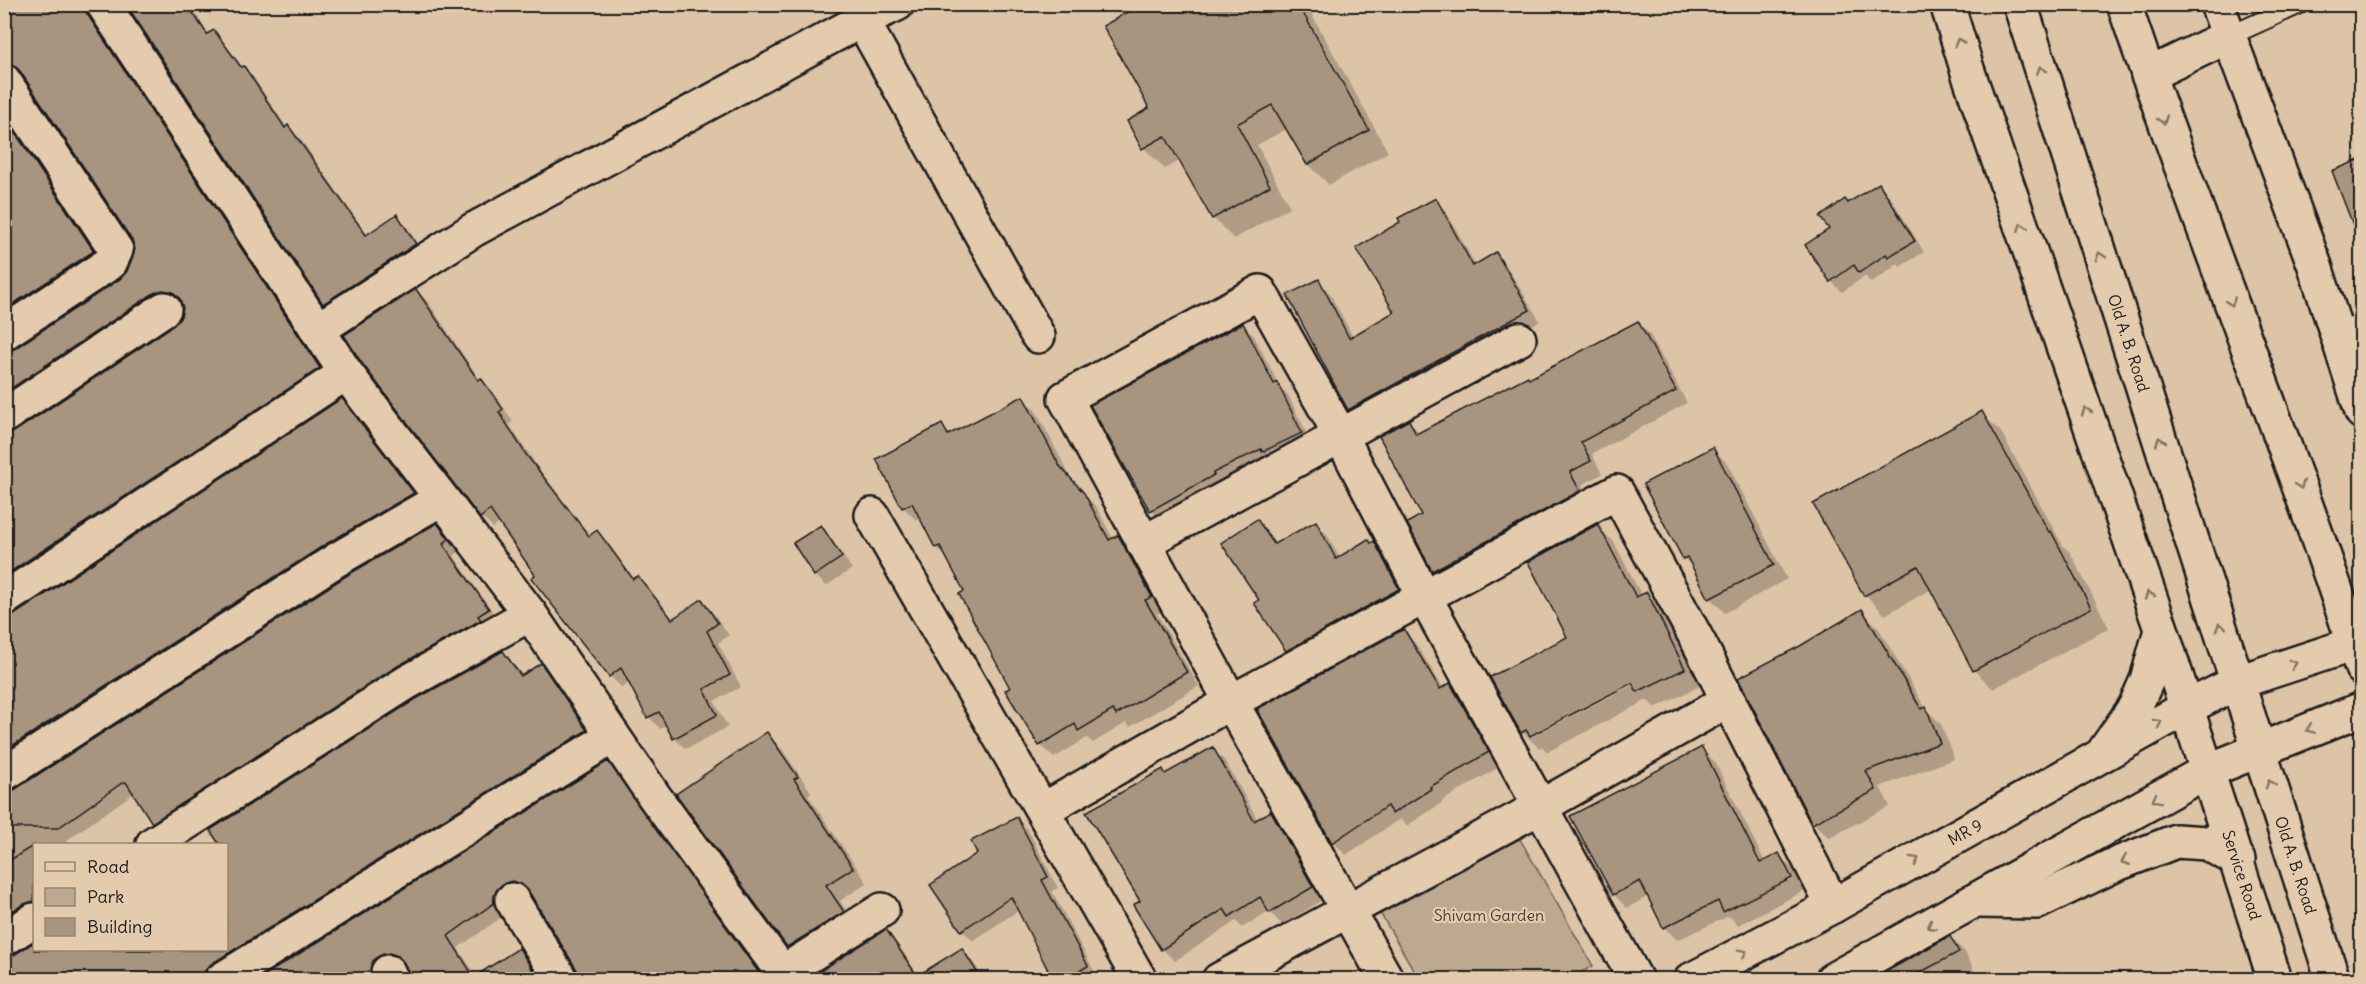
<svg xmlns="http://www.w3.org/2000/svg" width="2366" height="984" font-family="Delius,sans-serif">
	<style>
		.green { fill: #bda890; stroke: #6c6256; stroke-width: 1.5 }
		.shadow { fill: #0003; fill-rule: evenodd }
		.building { fill: #a79580; stroke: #1c1c1c; stroke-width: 1.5 }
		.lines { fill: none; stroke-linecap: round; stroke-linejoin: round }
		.service-casing { stroke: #1c1c1c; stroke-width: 22 }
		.minor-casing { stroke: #1c1c1c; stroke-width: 38 }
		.tertiary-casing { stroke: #1c1c1c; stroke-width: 38 }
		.secondary-casing { stroke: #1c1c1c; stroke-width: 38 }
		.service { stroke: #e5cbad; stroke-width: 18 }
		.minor { stroke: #e5cbad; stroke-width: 33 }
		.tertiary { stroke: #e5cbad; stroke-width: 33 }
		.secondary { stroke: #e5cbad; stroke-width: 33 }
		.oneway { stroke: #807464 }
		.labels { text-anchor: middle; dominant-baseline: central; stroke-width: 4.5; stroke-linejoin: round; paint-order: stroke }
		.street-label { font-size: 16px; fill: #1c1c1c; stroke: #e5cbad }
		.park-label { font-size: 16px; fill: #443f39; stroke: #e5cbad }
	</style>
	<rect width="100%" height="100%" fill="#ddc4a7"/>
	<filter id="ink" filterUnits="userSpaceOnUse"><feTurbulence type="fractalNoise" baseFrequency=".0167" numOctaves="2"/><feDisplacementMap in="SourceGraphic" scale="12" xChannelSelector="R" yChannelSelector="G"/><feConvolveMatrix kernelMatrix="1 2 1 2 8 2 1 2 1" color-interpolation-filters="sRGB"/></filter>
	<g filter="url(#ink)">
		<polygon class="green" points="1513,827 1593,966 1569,979 1419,979 1376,906"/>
		<g class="shadow">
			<polygon points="4,4 93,4 98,27 330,380 4,595 4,436 15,433 175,326 182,317 184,307 183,303 174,301 4,412 4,353 15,350 121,280 128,272 136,249 133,239 24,75 16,73 4,78"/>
			<polygon points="126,4 189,4 209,35 214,32 243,68 254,78 287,128 299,137 368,236 397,216 407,227 425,255 334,313 324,303"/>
			<polygon points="1144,4 1306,4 1388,152 1329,185 1308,164 1287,129 1257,145 1290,207 1234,239 1213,218 1181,160 1165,169 1144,148 1152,108"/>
			<polygon points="4,112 104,263 4,329"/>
			<polygon points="2362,160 2362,227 2351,216 2333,172"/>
			<polygon points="1879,185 1890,196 1924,252 1900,267 1898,264 1871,283 1865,276 1842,292 1831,281 1848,205"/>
			<polygon points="1435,200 1446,211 1476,266 1495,254 1506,265 1540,321 1360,420 1349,409 1289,296 1318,281 1329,292 1353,337 1396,312"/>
			<polygon points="416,290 428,302 480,380 493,391 513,422 509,424 537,466 591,537 597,532 609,544 635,580 638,578 649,589 673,620 702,601 713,613 729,635 718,643 741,687 714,701 728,727 686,749 674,738 668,725 660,729 649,717 630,682 622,688 610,676 534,578 537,576 500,523 493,528 481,517"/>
			<polygon points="1638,322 1650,335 1687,403 1592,454 1602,474 1582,485 1592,503 1446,583 1433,570 1409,523 1423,516 1409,422 1420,433 1530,380"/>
			<polygon points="1243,325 1254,336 1280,387 1288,395 1312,444 1162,521 1151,510"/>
			<polygon points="1023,398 1036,411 1072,480 1097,508 1113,539 1118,537 1131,550 1164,610 1157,614 1199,686 1130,727 1126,723 1093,743 1087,738 1054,758 1040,745 1007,691 1012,688 949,560 936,547 921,518 916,520 903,507 942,426 951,435"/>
			<polygon points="342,400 353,412 424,505 4,770 4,619 15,616"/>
			<polygon points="1981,413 2001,432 2063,546 2070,552 2109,628 1993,689 1974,670 1932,589 1885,615 1866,595 1815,505"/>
			<polygon points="1713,449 1727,463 1787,579 1725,613 1710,598 1695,570 1684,558"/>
			<polygon points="1257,521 1276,545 1316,523 1327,534 1340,559 1374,543 1385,553 1409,600 1297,661 1287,650 1261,600"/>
			<polygon points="437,525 460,551 454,556 499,621 164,833 153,822 134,793 67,840 70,844 34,844 34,916 4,935 4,794 15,791"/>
			<path d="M1597 526 1614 542 1642 596 1647 594 1663 610 1700 686 1655 708 1647 700 1547 752 1542 746 1539 748 1522 732 1569 637ZM1638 678 1640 681 1531 737 1529 735Z"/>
			<polygon points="820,527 831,538 852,569 826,586 815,575"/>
			<polygon points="1862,611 1878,627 1926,709 1941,724 1954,759 1880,787 1890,806 1829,838 1813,823 1801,647"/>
			<polygon points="1403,631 1416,644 1444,689 1450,685 1463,698 1501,766 1442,801 1443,802 1407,826 1400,819 1346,855 1333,842"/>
			<polygon points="503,652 523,676 541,665 552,677 597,742 219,980 4,980 14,956 34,944 34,950 226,950 226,844 221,844 212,831"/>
			<polygon points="767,734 782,749 811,792 808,795 867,883 840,901 857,927 803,961 788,946 678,794"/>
			<polygon points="1213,749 1225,761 1258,820 1270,813 1282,825 1324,899 1282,925 1269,911 1242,928 1236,921 1175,961 1162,949 1142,901 1162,771 1166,775"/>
			<polygon points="1702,749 1715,762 1765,862 1779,855 1792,868 1804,891 1738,925 1729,916 1677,940 1664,927 1649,896 1627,908 1614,895 1572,816"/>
			<polygon points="608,763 619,775 766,980 581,980 578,970 532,894 523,892 505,915 458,948 477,977 519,950 531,961 542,980 412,980 407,966 401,964 382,980 260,980"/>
			<polygon points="1017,819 1028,830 1058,888 1052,891 1098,978 1094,980 1055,980 1019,910 973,941 962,930 932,885 979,854"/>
			<polygon points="886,931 897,943 919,976 962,950 973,962 985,980 809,980"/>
			<polygon points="1950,937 1965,952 1979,980 1874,980"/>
		</g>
		<g class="building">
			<polygon points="4,4 84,4 87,14 320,368 4,576 4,435 14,432 174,325 180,318 183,308 180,299 173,292 163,290 154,293 4,393 4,352 14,349 120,279 127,271 135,249 132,240 20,71 13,65 4,63"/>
			<polygon points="126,4 187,4 207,34 214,30 241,67 244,66 285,128 288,125 366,235 397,214 416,244 323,304"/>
			<polygon points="1141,4 1298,4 1369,130 1307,165 1272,105 1237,124 1270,186 1212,219 1165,136 1142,149 1127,121 1149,108 1103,26"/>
			<polygon points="4,116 94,251 4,310"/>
			<polygon points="2361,159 2361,242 2360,243 2332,171"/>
			<polygon points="1879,183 1915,241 1888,257 1886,254 1859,273 1854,265 1830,282 1805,245 1829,229 1820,217 1845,199 1848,203"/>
			<polygon points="1436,198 1473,266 1496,252 1530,310 1348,410 1287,295 1319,279 1349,338 1394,312 1356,248 1400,222 1398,218"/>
			<polygon points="416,289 478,380 481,378 503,409 499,412 525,453 589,536 597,530 633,579 638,576 672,619 702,599 718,623 707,631 730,675 704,689 717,715 673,739 659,712 647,718 621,668 609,677 531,578 535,575 490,510 480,518 361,362 344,335"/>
			<polygon points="1638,321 1676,391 1581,442 1591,461 1570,472 1580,491 1432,571 1407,523 1421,515 1379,436 1409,420 1416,434 1528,376 1529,379"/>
			<polygon points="1243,323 1274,384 1277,382 1302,433 1262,452 1261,449 1213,473 1214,475 1150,511 1090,405"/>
			<polygon points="1023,396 1059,465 1084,493 1109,540 1118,535 1152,597 1145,600 1187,672 1116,715 1113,710 1078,731 1075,724 1039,746 1005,690 1010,688 959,594 964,591 940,546 935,548 912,503 902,508 876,459 942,424 948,435"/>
			<polygon points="342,398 414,493 326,544 4,751 4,618 14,615"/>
			<polygon points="1982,411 2049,532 2051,531 2091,608 1973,671 1918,566 1864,596 1813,504"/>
			<polygon points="1713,447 1774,565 1709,599 1687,557 1683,559 1643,484"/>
			<polygon points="1257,519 1274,544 1316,521 1336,559 1368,539 1371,543 1374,541 1399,589 1286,651 1254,603 1259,600 1221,543"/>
			<polygon points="437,523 449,539 443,544 489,609 478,616 481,620 396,667 152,823 126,782 122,783 58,828 4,828 4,793 14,790 346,576"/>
			<polygon points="1598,524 1636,597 1647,592 1685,669 1637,692 1632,683 1530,736 1526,730 1521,733 1490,677 1567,637 1528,562"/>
			<polygon points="821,525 842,557 814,576 793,543"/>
			<polygon points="1862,609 1921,709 1926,707 1940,743 1866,771 1876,790 1812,824 1738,678 1800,646"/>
			<polygon points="1404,629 1440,689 1450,683 1489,752 1430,787 1431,789 1392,814 1387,806 1332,843 1257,709"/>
			<polygon points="503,651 521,676 541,663 587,730 211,964 205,971 202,980 4,980 4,958 14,955 34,942 34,950 226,950 226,844 219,844 210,830 416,699"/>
			<polygon points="767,732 798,777 794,779 853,868 826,885 844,912 787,947 676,794"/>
			<polygon points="1213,747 1254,821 1271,811 1313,887 1269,913 1260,897 1229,917 1224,909 1161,950 1133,905 1140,901 1086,812 1163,769 1165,774"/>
			<polygon points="1702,747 1760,863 1779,853 1792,878 1723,912 1718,901 1663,928 1640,881 1613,895 1570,816"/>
			<polygon points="608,761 764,980 580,980 577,970 528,890 521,884 512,881 503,884 496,891 494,903 448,936 474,977 519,948 539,980 410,980 404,963 398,956 389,953 379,956 373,961 370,974 361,980 257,980"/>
			<polygon points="1017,817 1048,877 1042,880 1088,966 1063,980 1053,980 1011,897 961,931 930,885 977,853 971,841"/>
			<polygon points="34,845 34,901 24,904 4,916 4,864"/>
			<polygon points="886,929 917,976 962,948 982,980 806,980"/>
			<polygon points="1950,936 1959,952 1906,980 1871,980"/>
		</g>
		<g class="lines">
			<defs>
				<g id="service">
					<polyline points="2229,36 2300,4"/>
					<polyline points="2336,334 2362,323"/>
				</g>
				<g id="minor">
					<polyline points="103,4 346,373 530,614 654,796 788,980"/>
					<polyline points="2217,4 2315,266 2362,412"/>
					<polyline points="862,20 1038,336"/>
					<polyline points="4,81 116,250 110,263 4,333"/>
					<polyline points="317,330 473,230 862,20 897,4"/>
					<polyline points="4,416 164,309"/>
					<polyline points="872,515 1140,980"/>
					<polyline points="1143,543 1519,339"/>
					<polyline points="4,599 346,373"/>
					<polyline points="4,774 336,560 441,499"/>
					<polyline points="1043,810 1231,702 1617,492 1699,643 1833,906"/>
					<polyline points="153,844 406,683 530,614"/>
					<polyline points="512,900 561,980"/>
					<polyline points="4,939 34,920"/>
					<polyline points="388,972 392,980"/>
					<polyline points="783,972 882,910"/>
					<polyline points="221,980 613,736"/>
					<polyline points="1219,980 1542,806 1729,700"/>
					<polyline points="1387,980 1231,702 1065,398 1260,292 1341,436 1425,598 1636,980"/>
				</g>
				<polyline id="tertiary" points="1947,4 1968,72 2160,626 2275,980"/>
				<g id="secondary">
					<polyline points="2020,4 2333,980"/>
					<path d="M2124 4C2199 227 2289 445 2362 668"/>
					<polyline points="2148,75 2229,36"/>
					<polyline points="2105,750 2135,707 2147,680 2161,630"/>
					<polyline points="1978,901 2037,902 2112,866 2176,841 2206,843 2238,860"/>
					<polyline points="1691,980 1833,906 2186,708 2238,682 2354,644"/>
					<polyline points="1832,980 2207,771 2362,709"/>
				</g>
			</defs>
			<use href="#service" class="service-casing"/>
			<use href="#minor" class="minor-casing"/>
			<use href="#tertiary" class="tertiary-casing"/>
			<use href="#secondary" class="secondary-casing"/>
			<use href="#service" class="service"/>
			<use href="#minor" class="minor"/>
			<use href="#tertiary" class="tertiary"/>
			<use href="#secondary" class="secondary"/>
		</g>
		<defs><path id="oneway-chevron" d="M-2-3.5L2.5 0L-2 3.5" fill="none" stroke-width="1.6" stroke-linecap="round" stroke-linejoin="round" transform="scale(1.5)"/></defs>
		<g class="oneway">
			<use href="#oneway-chevron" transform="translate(1959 42) rotate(-107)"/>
			<use href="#oneway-chevron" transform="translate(2041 70) rotate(-108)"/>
			<use href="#oneway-chevron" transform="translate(2163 120) rotate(70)"/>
			<use href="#oneway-chevron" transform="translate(2022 227) rotate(-109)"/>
			<use href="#oneway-chevron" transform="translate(2100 256) rotate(-108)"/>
			<use href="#oneway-chevron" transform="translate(2231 302) rotate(70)"/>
			<use href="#oneway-chevron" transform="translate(2086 411) rotate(-109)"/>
			<use href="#oneway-chevron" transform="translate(2160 441) rotate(-108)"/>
			<use href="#oneway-chevron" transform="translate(2300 485) rotate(70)"/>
			<use href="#oneway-chevron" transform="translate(2149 595) rotate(-109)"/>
			<use href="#oneway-chevron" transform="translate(2220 627) rotate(-108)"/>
			<use href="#oneway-chevron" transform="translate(2293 664) rotate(-18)"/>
			<use href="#oneway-chevron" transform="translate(2158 723) rotate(-29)"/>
			<use href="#oneway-chevron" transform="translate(2310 729) rotate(159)"/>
			<use href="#oneway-chevron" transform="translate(2270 784) rotate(-107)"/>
			<use href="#oneway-chevron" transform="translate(2156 799) rotate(151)"/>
			<use href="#oneway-chevron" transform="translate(1915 860) rotate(-29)"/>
			<use href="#oneway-chevron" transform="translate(2125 861) rotate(158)"/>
			<use href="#oneway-chevron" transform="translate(1931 926) rotate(151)"/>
			<use href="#oneway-chevron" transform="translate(1743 953) rotate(-27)"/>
		</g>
	</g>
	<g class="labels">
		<g class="street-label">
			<text transform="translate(2129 343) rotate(72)">Old A. B. Road</text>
			<text transform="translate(1965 832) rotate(-29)">MR 9</text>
			<text transform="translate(2296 865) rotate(72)">Old A. B. Road</text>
			<text transform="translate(2242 875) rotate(72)">Service Road</text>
		</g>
		<g class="park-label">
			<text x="1489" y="915">Shivam Garden</text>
		</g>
	</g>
	<rect width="2366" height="984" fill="none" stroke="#e5cbad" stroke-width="24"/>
	<rect x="12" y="12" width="2342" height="960" fill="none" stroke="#1c1c1c" stroke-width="2" filter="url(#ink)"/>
	<rect x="33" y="843" width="195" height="108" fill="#e5cbad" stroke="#958573" stroke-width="1.5"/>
	<rect x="45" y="862" width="30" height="9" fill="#e5cbad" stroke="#958573" stroke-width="1.5"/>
	<text x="87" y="873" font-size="18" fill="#1c1c1c">Road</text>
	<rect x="45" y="888" width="30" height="18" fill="#bda890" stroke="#958573" stroke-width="1.5"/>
	<text x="87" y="903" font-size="18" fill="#1c1c1c">Park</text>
	<rect x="45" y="918" width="30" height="18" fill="#a79580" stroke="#958573" stroke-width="1.5"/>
	<text x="87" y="933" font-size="18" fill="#1c1c1c">Building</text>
</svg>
